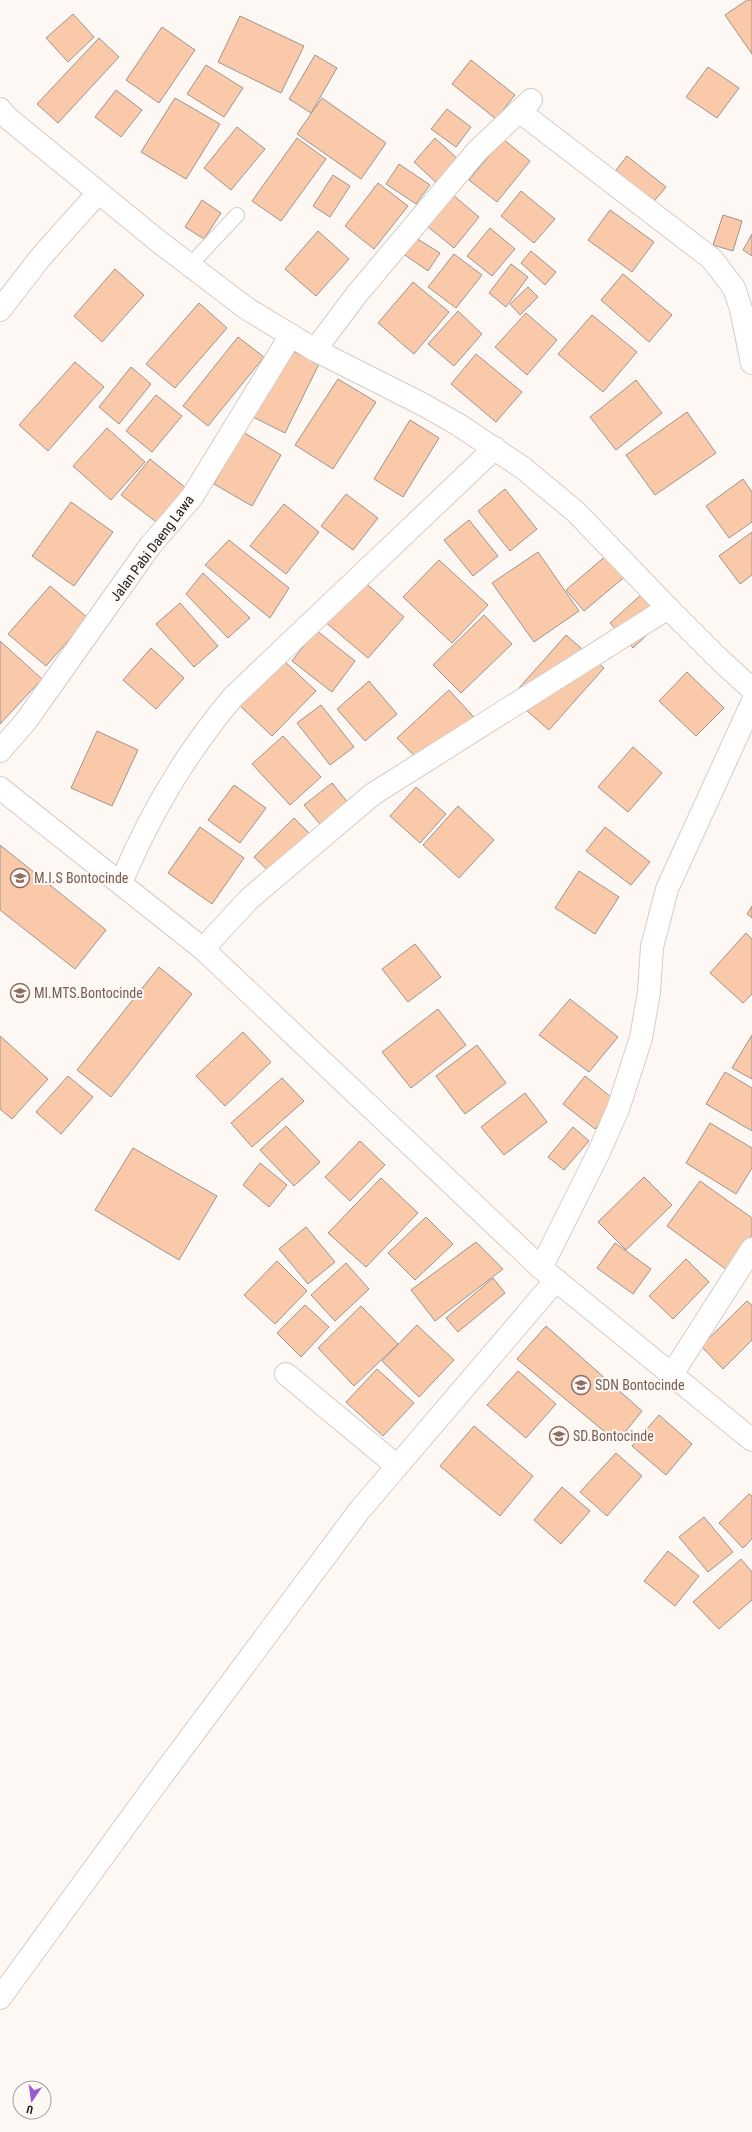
<svg xmlns="http://www.w3.org/2000/svg" width="752" height="2132" font-family="'Roboto Condensed',sans-serif">
	<style>
		.building { fill: #f9c9a9; stroke: #9e958f }
		.lines { fill: none; stroke-linecap: round; stroke-linejoin: round }
		.service-casing { stroke: #d5ccc6; stroke-width: 16 }
		.minor-casing { stroke: #d5ccc6; stroke-width: 24 }
		.service { stroke: #fff; stroke-width: 14 }
		.minor { stroke: #fff; stroke-width: 22 }
		.labels { text-anchor: middle; dominant-baseline: central; stroke-width: 4; stroke-linejoin: round; paint-order: stroke }
		.street-label { font-size: 14px; fill: #1e1b19; stroke: #fef8f5 }
		.education-label { font-size: 14px; fill: #785e54; stroke: #fef8f5; text-anchor: start }
	</style>
	<rect width="100%" height="100%" fill="#fef8f5"/>
	<g class="building">
		<polygon points="747,0 752,0 752,54 725,15"/>
		<polygon points="73,14 94,37 68,62 46,38"/>
		<polygon points="240,16 304,46 281,93 218,62"/>
		<polygon points="162,27 195,50 159,103 126,80"/>
		<polygon points="99,38 119,57 58,123 37,104"/>
		<polygon points="315,55 337,68 311,113 289,99"/>
		<polygon points="471,60 515,95 496,119 452,84"/>
		<polygon points="206,65 243,88 224,117 187,94"/>
		<polygon points="708,67 739,88 717,118 686,97"/>
		<polygon points="116,90 142,110 121,137 95,117"/>
		<polygon points="175,98 220,124 186,179 141,152"/>
		<polygon points="322,98 386,143 361,179 297,134"/>
		<polygon points="447,109 471,127 456,147 431,129"/>
		<polygon points="237,127 265,149 231,190 204,168"/>
		<polygon points="297,138 326,159 281,221 252,201"/>
		<polygon points="435,138 460,161 439,185 414,162"/>
		<polygon points="503,139 530,161 497,202 469,180"/>
		<polygon points="627,156 666,187 640,218 602,188"/>
		<polygon points="399,164 430,185 416,204 386,184"/>
		<polygon points="333,175 350,186 330,217 313,206"/>
		<polygon points="378,183 408,206 374,249 345,226"/>
		<polygon points="521,191 555,219 534,243 501,216"/>
		<polygon points="453,195 479,217 454,248 427,226"/>
		<polygon points="202,200 221,213 204,239 185,227"/>
		<polygon points="610,210 654,242 632,272 588,240"/>
		<polygon points="723,215 742,221 733,251 713,245"/>
		<polygon points="490,228 515,249 492,276 467,256"/>
		<polygon points="318,231 349,259 316,296 285,269"/>
		<polygon points="752,234 752,256 743,250"/>
		<polygon points="416,238 440,253 428,271 405,255"/>
		<polygon points="531,251 556,272 545,285 521,263"/>
		<polygon points="454,254 482,275 456,308 428,287"/>
		<polygon points="511,264 528,277 506,307 489,293"/>
		<polygon points="115,269 144,295 102,342 74,316"/>
		<polygon points="623,274 672,315 649,342 601,300"/>
		<polygon points="413,282 449,312 414,354 378,323"/>
		<polygon points="528,287 538,297 520,315 510,304"/>
		<polygon points="199,303 227,328 175,388 146,364"/>
		<polygon points="458,311 482,334 454,366 428,344"/>
		<polygon points="526,313 557,340 527,375 495,347"/>
		<polygon points="592,315 637,352 603,392 558,354"/>
		<polygon points="238,337 264,357 208,426 183,406"/>
		<polygon points="291,350 319,364 285,433 253,417"/>
		<polygon points="476,354 522,392 496,422 451,384"/>
		<polygon points="75,362 104,387 48,451 19,425"/>
		<polygon points="131,367 151,384 119,424 99,407"/>
		<polygon points="338,379 376,402 333,469 295,445"/>
		<polygon points="636,380 662,413 616,450 590,417"/>
		<polygon points="156,395 182,416 152,452 126,431"/>
		<polygon points="687,412 716,453 655,495 626,455"/>
		<polygon points="410,420 439,438 403,497 374,479"/>
		<polygon points="107,428 145,462 111,500 73,466"/>
		<polygon points="243,432 281,455 252,506 214,484"/>
		<polygon points="150,459 192,493 164,528 121,495"/>
		<polygon points="743,479 752,492 752,522 729,538 706,506"/>
		<polygon points="505,489 537,529 510,551 478,511"/>
		<polygon points="346,494 378,518 353,550 321,526"/>
		<polygon points="71,502 113,532 74,586 32,556"/>
		<polygon points="284,504 319,532 286,574 250,546"/>
		<polygon points="469,520 498,556 473,576 444,540"/>
		<polygon points="752,532 752,575 740,584 719,556"/>
		<polygon points="229,540 289,588 270,618 205,565"/>
		<polygon points="538,552 579,611 534,642 492,583"/>
		<polygon points="608,554 627,575 584,611 566,590"/>
		<polygon points="439,560 488,605 452,643 403,597"/>
		<polygon points="203,573 250,618 228,638 186,594"/>
		<polygon points="361,579 404,617 368,658 324,621"/>
		<polygon points="50,586 88,618 46,666 8,634"/>
		<polygon points="644,592 667,616 633,648 610,623"/>
		<polygon points="180,603 218,646 194,667 156,624"/>
		<polygon points="484,615 512,644 461,693 433,665"/>
		<polygon points="316,630 355,661 332,692 292,661"/>
		<polygon points="566,635 604,668 549,730 511,697"/>
		<polygon points="0,641 42,679 0,724"/>
		<polygon points="151,648 184,678 156,709 123,680"/>
		<polygon points="281,658 316,691 272,736 237,703"/>
		<polygon points="687,672 724,708 696,736 659,701"/>
		<polygon points="369,681 397,714 365,741 337,709"/>
		<polygon points="449,690 481,725 430,772 397,738"/>
		<polygon points="321,705 354,747 330,765 297,723"/>
		<polygon points="97,731 138,750 112,806 71,788"/>
		<polygon points="283,736 321,777 290,805 252,764"/>
		<polygon points="633,747 662,773 628,812 598,787"/>
		<polygon points="332,783 357,814 329,835 304,805"/>
		<polygon points="234,785 266,808 240,843 208,820"/>
		<polygon points="416,787 446,814 420,843 390,816"/>
		<polygon points="458,806 494,840 459,878 423,845"/>
		<polygon points="294,818 321,845 281,883 254,857"/>
		<polygon points="200,827 244,858 212,904 168,873"/>
		<polygon points="605,827 650,862 631,885 586,851"/>
		<polygon points="0,845 106,930 75,969 0,910"/>
		<polygon points="579,871 619,897 595,934 555,908"/>
		<polygon points="752,906 752,918 747,914"/>
		<polygon points="746,933 752,939 752,994 743,1003 710,973"/>
		<polygon points="415,944 441,977 408,1002 382,969"/>
		<polygon points="159,967 192,994 111,1097 77,1070"/>
		<polygon points="570,999 618,1037 589,1072 539,1035"/>
		<polygon points="438,1009 466,1045 411,1088 382,1052"/>
		<polygon points="243,1032 271,1062 225,1106 196,1076"/>
		<polygon points="752,1035 752,1079 732,1068"/>
		<polygon points="0,1036 48,1079 12,1119 0,1109"/>
		<polygon points="477,1045 506,1083 465,1114 436,1076"/>
		<polygon points="725,1072 752,1088 752,1131 706,1104"/>
		<polygon points="68,1076 93,1097 61,1134 36,1112"/>
		<polygon points="585,1076 617,1102 595,1129 563,1104"/>
		<polygon points="282,1078 304,1101 252,1147 231,1123"/>
		<polygon points="525,1093 547,1122 504,1155 481,1127"/>
		<polygon points="710,1123 752,1148 752,1168 736,1194 686,1163"/>
		<polygon points="286,1126 320,1162 294,1186 260,1150"/>
		<polygon points="573,1127 589,1141 564,1170 548,1157"/>
		<polygon points="360,1141 385,1165 350,1201 325,1177"/>
		<polygon points="133,1148 217,1196 179,1260 95,1210"/>
		<polygon points="260,1163 287,1185 269,1207 243,1185"/>
		<polygon points="644,1177 672,1205 626,1250 598,1222"/>
		<polygon points="381,1178 418,1213 366,1267 328,1233"/>
		<polygon points="700,1181 752,1218 752,1235 727,1270 667,1226"/>
		<polygon points="426,1217 453,1244 415,1280 388,1253"/>
		<polygon points="306,1227 335,1262 308,1284 279,1249"/>
		<polygon points="476,1242 503,1269 435,1321 411,1290"/>
		<polygon points="615,1243 651,1269 633,1294 597,1268"/>
		<polygon points="686,1259 709,1282 673,1319 649,1296"/>
		<polygon points="277,1261 307,1291 275,1324 244,1295"/>
		<polygon points="346,1263 369,1289 335,1321 311,1295"/>
		<polygon points="493,1278 505,1293 458,1332 446,1318"/>
		<polygon points="747,1301 752,1305 752,1340 723,1369 701,1346"/>
		<polygon points="305,1305 329,1327 301,1357 277,1333"/>
		<polygon points="361,1306 398,1344 354,1386 318,1348"/>
		<polygon points="417,1325 454,1360 419,1397 382,1361"/>
		<polygon points="546,1326 642,1411 617,1442 517,1359"/>
		<polygon points="377,1369 414,1403 383,1436 346,1402"/>
		<polygon points="518,1371 556,1404 526,1438 487,1405"/>
		<polygon points="659,1415 692,1444 666,1475 632,1446"/>
		<polygon points="474,1426 533,1476 500,1516 440,1466"/>
		<polygon points="616,1453 642,1476 607,1516 580,1492"/>
		<polygon points="562,1487 590,1511 561,1544 534,1520"/>
		<polygon points="749,1494 752,1496 752,1539 743,1548 719,1523"/>
		<polygon points="704,1517 733,1552 708,1572 679,1537"/>
		<polygon points="668,1551 699,1576 675,1606 644,1581"/>
		<polygon points="741,1559 752,1572 752,1600 719,1629 693,1602"/>
	</g>
	<g class="lines">
		<defs>
			<polyline id="service" points="190,265 237,215"/>
			<g id="minor">
				<polyline points="0,109 9,119 158,241 246,308 315,350 422,404 459,425 523,468 576,512 668,608 720,660 752,689"/>
				<polyline points="519,111 712,259 734,288 741,309 752,363"/>
				<polyline points="0,310 40,258 98,193"/>
				<polyline points="315,350 357,294 477,151 531,100"/>
				<polyline points="0,751 26,721 150,546 192,497 291,335"/>
				<polyline points="0,788 203,949 541,1268 752,1440"/>
				<path d="M121 883C149 815 186 753 233 697L495 448"/>
				<polyline points="203,949 249,899 373,794 668,608"/>
				<polyline points="541,1268 599,1152 618,1109 641,1038 649,992 652,947 667,889 752,703"/>
				<polyline points="286,1374 397,1466"/>
				<polyline points="672,1374 752,1249"/>
				<polyline points="0,1998 155,1785 359,1511 556,1280"/>
			</g>
		</defs>
		<use href="#service" class="service-casing"/>
		<use href="#minor" class="minor-casing"/>
		<use href="#service" class="service"/>
		<use href="#minor" class="minor"/>
	</g>
	<defs>
		<symbol id="school-ring" viewBox="-11 -11 22 22"><circle r="9.5" fill="#fef8f5" stroke="#8d6e63" stroke-width="1.5"/><path d="M0-5L7-2L0 1L-7-2ZM-4 1L0 2.5L4 1V4Q0 6-4 4Z" fill="#8d6e63"/></symbol>
	</defs>
	<g fill-rule="evenodd">
		<use href="#school-ring" x="9" y="867" width="22" height="22"/>
		<use href="#school-ring" x="9" y="982" width="22" height="22"/>
		<use href="#school-ring" x="570" y="1374" width="22" height="22"/>
		<use href="#school-ring" x="548" y="1425" width="22" height="22"/>
	</g>
	<g class="labels">
		<g class="street-label">
			<text transform="translate(152 548) rotate(-53)">Jalan Pabi Daeng Lawa</text>
		</g>
		<g class="education-label">
			<text x="34" y="878">M.I.S Bontocinde</text>
			<text x="34" y="993">MI.MTS.Bontocinde</text>
			<text x="595" y="1385">SDN Bontocinde</text>
			<text x="573" y="1436">SD.Bontocinde</text>
		</g>
	</g>
	<g transform="translate(32 2100) rotate(193)"><circle r="19" fill="#fef8f5" stroke="#a4a09d"/>
	<path d="M0-3L7 15L0 10L-7 15Z" fill="#985bd2"/>
	<text y="-6" font-size="11" font-weight="bold" text-anchor="middle" fill="#1e1b19">U</text>
	</g>
</svg>
